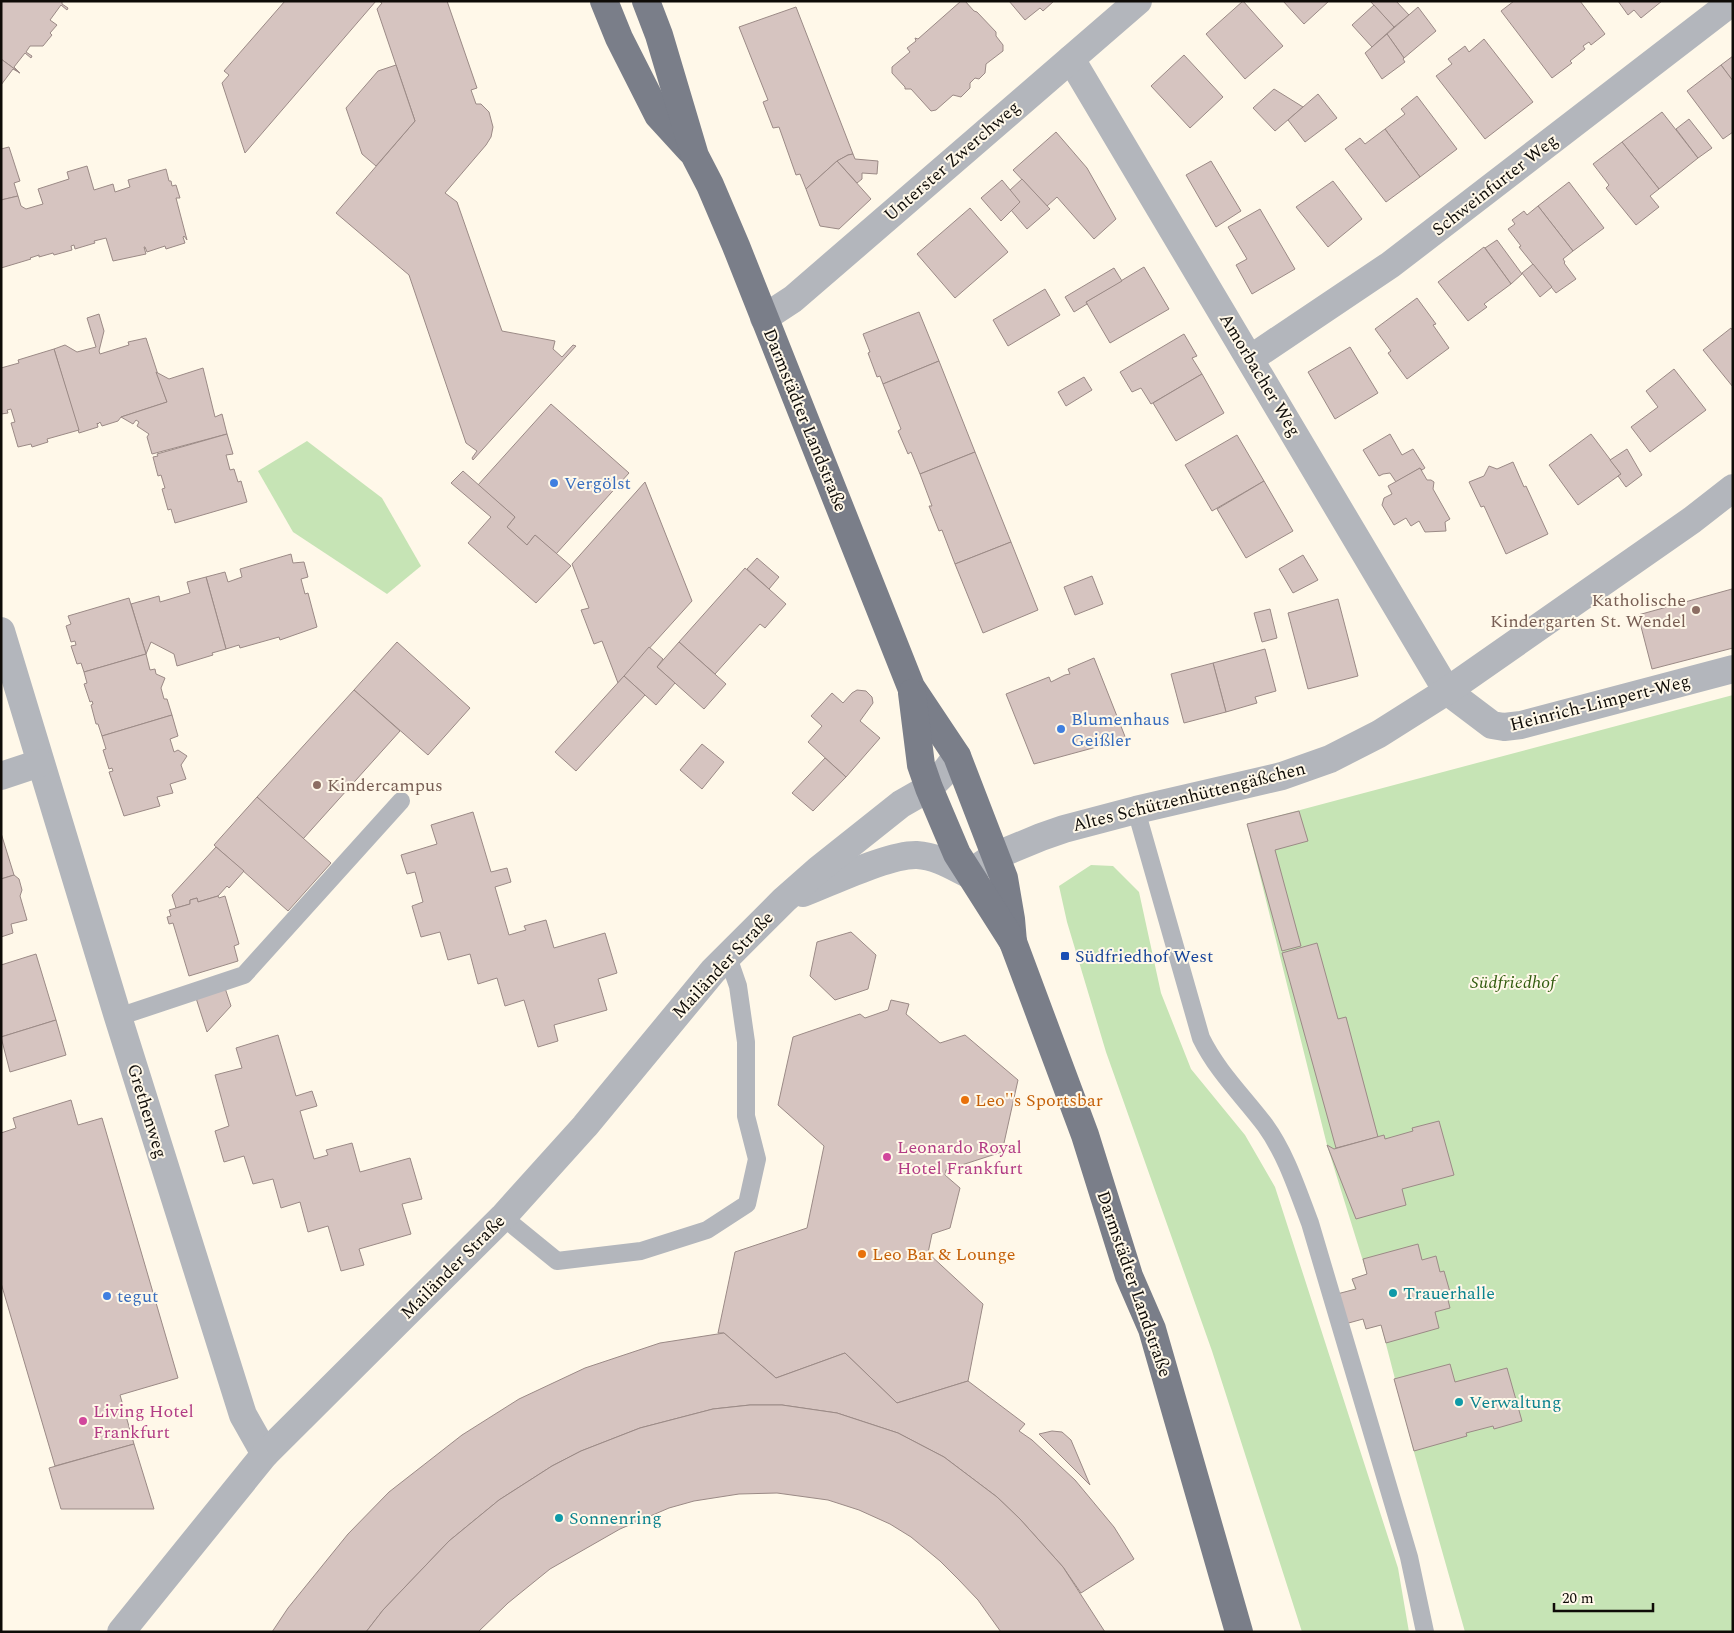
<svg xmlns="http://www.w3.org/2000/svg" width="1734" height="1633" font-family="Spectral,serif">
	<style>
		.green { fill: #c6e4b5 }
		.building { fill: #d6c4c0; stroke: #9b8a86 }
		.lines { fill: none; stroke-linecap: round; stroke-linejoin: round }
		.service { stroke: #b3b6bc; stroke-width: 18 }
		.minor { stroke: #b3b6bc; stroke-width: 28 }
		.primary { stroke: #7a7e89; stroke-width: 28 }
		.shop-dot { fill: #3f7fe0; stroke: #fff8e9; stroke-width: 2 }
		.education-dot { fill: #8d6e63; stroke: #fff8e9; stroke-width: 2 }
		.transit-dot { fill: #1a4fb4; stroke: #fff8e9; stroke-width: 2 }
		.food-dot { fill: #e8710a; stroke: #fff8e9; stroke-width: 2 }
		.hotel-dot { fill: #d1479c; stroke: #fff8e9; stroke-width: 2 }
		.culture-dot { fill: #0f9aa8; stroke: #fff8e9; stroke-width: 2 }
		.labels { text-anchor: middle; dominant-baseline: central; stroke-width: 4; stroke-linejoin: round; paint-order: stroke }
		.street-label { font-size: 18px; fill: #0e0b07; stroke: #fff8e9 }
		.shop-label { font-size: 18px; fill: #366cbe; stroke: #fff8e9; text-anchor: start }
		.education-label { font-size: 18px; fill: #785e54; stroke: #fff8e9; text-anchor: end }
		.transit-label { font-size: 18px; fill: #164399; stroke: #fff8e9; text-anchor: start }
		.park-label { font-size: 18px; font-style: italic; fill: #325c0f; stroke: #fff8e9 }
		.food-label { font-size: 18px; fill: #c56008; stroke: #fff8e9; text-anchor: start }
		.hotel-label { font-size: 18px; fill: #b23c85; stroke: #fff8e9; text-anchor: start }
		.culture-label { font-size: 18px; fill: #0d838f; stroke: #fff8e9; text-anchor: start }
	</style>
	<rect width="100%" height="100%" fill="#fff8e9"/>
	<g class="green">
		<polygon points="307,441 382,498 421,566 387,594 293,532 258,471"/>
		<polygon points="1733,695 1733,1632 1465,1632 1414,1452 1381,1325 1366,1329 1363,1319 1337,1294 1355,1289 1352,1279 1367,1274 1327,1145 1247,824"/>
		<polygon points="1091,865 1113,866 1139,892 1161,993 1191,1069 1245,1135 1275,1187 1398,1568 1409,1632 1302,1632 1212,1351 1106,1052 1067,922 1059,886"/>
	</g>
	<g class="building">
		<polygon points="1,1 62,1 62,4 68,8 67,10 61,5 50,20 57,25 50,33 52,35 43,46 30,46 26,52 32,56 31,58 25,53 14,67 20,73 1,59"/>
		<polygon points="285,1 376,1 245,153 222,83 229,75 224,71"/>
		<polygon points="379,1 447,1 477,88 471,90 476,104 481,104 489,112 493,127 491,137 486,145 445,193 457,202 502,331 555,341 553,349 562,357 573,345 576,346 473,460 472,458 477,451 466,443 409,275 336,213 415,121 377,9 382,3"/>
		<polygon points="961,1 965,1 974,11 977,12 996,32 996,36 1003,45 1003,51 986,64 985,73 979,79 975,78 970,83 970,88 961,97 953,95 936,110 931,111 911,89 905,89 905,87 892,73 892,67 910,52 907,48 916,41 915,38 918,39"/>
		<polygon points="1009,1 1054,1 1043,11 1040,8 1025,20"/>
		<polygon points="1243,1 1283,46 1245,79 1206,34"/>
		<polygon points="1283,1 1329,1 1304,24"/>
		<polygon points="1370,1 1396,1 1409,15 1394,27"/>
		<polygon points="1514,1 1580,1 1605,34 1591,45 1589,42 1583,46 1585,49 1570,61 1572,63 1552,78 1501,11"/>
		<polygon points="1618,1 1662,1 1641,18 1634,10 1628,15"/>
		<polygon points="1374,5 1394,27 1372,47 1352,25"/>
		<polygon points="796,7 853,154 848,155 837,161 806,189 800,174 796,175 779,127 773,128 763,102 768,100 739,27"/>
		<polygon points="1418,7 1436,31 1404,58 1387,34"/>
		<polygon points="1387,34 1404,58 1403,59 1405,62 1382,79 1365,53"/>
		<polygon points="1484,39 1533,102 1485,139 1436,76 1452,64 1448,59 1465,46 1469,52"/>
		<polygon points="1184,55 1223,97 1190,128 1151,86"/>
		<polygon points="1733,56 1733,81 1721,65"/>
		<polygon points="1,59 20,73 13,69 1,85"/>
		<polygon points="396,65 415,121 376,166 362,154 346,108 378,71"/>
		<polygon points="1721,65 1733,81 1733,132 1723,139 1687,91"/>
		<polygon points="1274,89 1303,107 1275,131 1253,108"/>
		<polygon points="1318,94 1337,118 1305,142 1288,120"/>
		<polygon points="1417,96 1457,149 1420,177 1385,129 1405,114 1401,109"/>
		<polygon points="1662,112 1698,158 1659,189 1622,142"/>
		<polygon points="1689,119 1712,148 1698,158 1676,129"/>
		<polygon points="1385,129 1420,177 1386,202 1345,149 1360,138 1365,144"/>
		<polygon points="1056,132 1087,168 1116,219 1094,239 1057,197 1047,206 1013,170"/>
		<polygon points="1622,142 1659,189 1650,196 1659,207 1636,225 1606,188 1609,185 1593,164"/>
		<polygon points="9,147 20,181 14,183 18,196 1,200 1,149"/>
		<polygon points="853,154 855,159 878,161 877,174 862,173 862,179 857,183 837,161 848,155"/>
		<polygon points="837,161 871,199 839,229 820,226 806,189"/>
		<polygon points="1211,161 1241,211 1216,227 1186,175"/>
		<polygon points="87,166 94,190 113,184 115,192 130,187 128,180 166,169 169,181 171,181 172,186 176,185 180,198 176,198 187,240 184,236 183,237 185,243 166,249 165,246 147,252 145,247 144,247 146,254 113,261 106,238 94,241 95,243 75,249 74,245 71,246 72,250 54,255 53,253 39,257 39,255 30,258 31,259 1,268 1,200 18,196 21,206 26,209 43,204 38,189 69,179 67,172"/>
		<polygon points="1022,179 1050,209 1027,229 1011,210 1020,202 1009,191"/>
		<polygon points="1002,180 1020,202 1001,221 981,198"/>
		<polygon points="1333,181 1362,219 1328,247 1296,207"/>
		<polygon points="1569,182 1604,228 1573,251 1538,206"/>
		<polygon points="1538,206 1573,251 1563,259 1565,262 1564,263 1576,279 1556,293 1519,247 1521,246 1508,229 1515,224 1512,220 1524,211 1527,215"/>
		<polygon points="970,208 1008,252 955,298 917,254"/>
		<polygon points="1260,209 1295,269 1252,294 1236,265 1247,259 1228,227"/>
		<polygon points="1497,240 1522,274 1511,284 1485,248"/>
		<polygon points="1484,247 1511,284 1484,304 1487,307 1468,321 1438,282"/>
		<polygon points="1533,264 1552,287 1540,297 1522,273"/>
		<polygon points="1144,267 1169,309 1110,343 1086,302"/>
		<polygon points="1114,268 1122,281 1086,302 1087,304 1074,312 1065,297"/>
		<polygon points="1045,289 1060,315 1008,346 993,320"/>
		<polygon points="1417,298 1436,324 1433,325 1449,348 1407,379 1388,353 1391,351 1375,329"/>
		<polygon points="919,312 939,361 883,384 880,376 877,377 868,353 870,352 863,334"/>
		<polygon points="99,314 104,331 99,351 100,354 129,345 128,342 146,338 167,402 121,417 118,421 102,426 100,422 98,424 97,423 98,427 79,433 54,349 65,345 77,352 96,347 87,318"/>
		<polygon points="1731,328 1733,331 1733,387 1703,350"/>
		<polygon points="1184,334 1197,356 1192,358 1202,374 1151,404 1141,388 1132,392 1120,372"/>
		<polygon points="1350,347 1378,393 1335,419 1308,372"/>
		<polygon points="54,349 79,430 47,439 48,442 32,447 31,444 18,447 11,423 15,422 11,409 7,410 8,413 1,414 1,368 19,363 18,360"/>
		<polygon points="939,361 975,452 920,474 911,452 908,454 898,431 901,429 883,384"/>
		<polygon points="203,368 215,417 222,414 227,434 152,454 147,437 149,434 137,426 139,422 136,420 133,424 121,417 167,402 156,372 169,379"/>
		<polygon points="1674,369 1706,410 1650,452 1631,427 1658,407 1646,391"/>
		<polygon points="1202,374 1224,413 1176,441 1153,403"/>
		<polygon points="1084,377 1092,390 1066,406 1058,392"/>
		<polygon points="551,404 629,473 556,554 535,535 527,545 507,527 515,517 478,485"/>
		<polygon points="227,434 233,454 226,455 230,470 234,469 238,482 241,481 247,502 175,523 171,509 168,510 162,489 165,488 161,475 158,476 153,457 158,456 157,454"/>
		<polygon points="1390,434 1402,455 1413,449 1425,468 1422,470 1420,468 1396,482 1390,473 1383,474 1379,476 1363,450"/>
		<polygon points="1591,434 1621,474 1578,505 1549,465"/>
		<polygon points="1237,435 1264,481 1212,511 1185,465"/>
		<polygon points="1627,449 1642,475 1626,487 1618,476 1621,474 1610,460"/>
		<polygon points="975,452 1011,542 955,564 942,530 939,531 929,506 932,506 920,474"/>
		<polygon points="1513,462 1524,487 1526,486 1548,534 1506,554 1484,506 1481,507 1469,482 1484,476 1489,466 1497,469"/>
		<polygon points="1420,468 1427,480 1431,480 1434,482 1433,489 1450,519 1445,522 1446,531 1425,532 1419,521 1411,526 1406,518 1394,525 1382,505 1384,498 1392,494 1388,486"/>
		<polygon points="463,471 515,517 507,527 527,545 535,535 571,566 536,603 468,543 491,517 451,483"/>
		<polygon points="1264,481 1293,531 1246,558 1217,509"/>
		<polygon points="645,482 692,601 618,683 602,641 594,644 581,610 589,608 572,564"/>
		<polygon points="1011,542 1038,610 983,633 955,564"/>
		<polygon points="291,554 293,563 304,562 308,577 301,579 305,594 308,593 317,627 280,640 279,637 240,648 239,645 226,649 206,577 225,572 228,582 242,577 240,569"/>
		<polygon points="1303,555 1318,580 1293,593 1279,569"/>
		<polygon points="757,558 779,577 769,589 747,569"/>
		<polygon points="745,568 786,604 765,628 760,624 715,674 679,642"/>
		<polygon points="1092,576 1103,604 1075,615 1064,587"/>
		<polygon points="206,577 226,649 212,653 213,655 177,666 174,654 151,642 146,654 131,604 159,596 160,602 190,593 187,582"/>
		<polygon points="1732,589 1733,648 1652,669 1638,615"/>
		<polygon points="129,598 146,654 84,672 81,663 77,664 71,646 76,645 75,641 71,642 66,626 71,624 68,616"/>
		<polygon points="1338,599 1358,676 1308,689 1288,613"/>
		<polygon points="1270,609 1277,638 1262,642 1254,613"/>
		<polygon points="397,642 470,708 428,755 354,690"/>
		<polygon points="679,642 726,684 704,709 657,667"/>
		<polygon points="649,647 663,659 657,667 675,683 656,705 624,676"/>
		<polygon points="1265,649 1276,691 1255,697 1257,703 1226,712 1213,663"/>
		<polygon points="146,654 150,670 155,669 156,674 165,678 161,688 164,699 167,699 172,715 102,736 98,724 96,724 91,705 93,704 92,701 90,702 84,684 87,683 84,672"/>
		<polygon points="1094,658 1126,739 1034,764 1006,694 1049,677 1051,682 1065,675 1070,674 1068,669"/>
		<polygon points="1213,663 1226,712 1184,723 1171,674"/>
		<polygon points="624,676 645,695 576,771 555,752"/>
		<polygon points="354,690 400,731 303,839 257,797"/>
		<polygon points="857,690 866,691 872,697 873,703 860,721 880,738 846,777 808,742 822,726 811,716 832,693 843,703 852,693"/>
		<polygon points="172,715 178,736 170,739 174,752 178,750 187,756 181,765 186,779 170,784 173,793 157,797 160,806 124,816 109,772 113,771 112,768 109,769 103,750 106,749 102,736"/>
		<polygon points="702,744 724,762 702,789 680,770"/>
		<polygon points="825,758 846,777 813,811 792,793"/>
		<polygon points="257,797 331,863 288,911 214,845"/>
		<polygon points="1299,811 1308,841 1275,850 1301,946 1282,951 1247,824"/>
		<polygon points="473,812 491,872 507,868 511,882 495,887 509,935 526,930 524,926 546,920 554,948 605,933 617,973 598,979 607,1010 554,1025 558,1041 538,1047 524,1000 505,1006 497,978 478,984 470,954 448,960 440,932 421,937 412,906 423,902 415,872 407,874 401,855 437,844 431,825"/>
		<polygon points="1,833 14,875 1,879"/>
		<polygon points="216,847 244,871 229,888 227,886 218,896 198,902 197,898 190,900 190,904 176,908 172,895"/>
		<polygon points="14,875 19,879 22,890 20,896 27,920 11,924 13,933 1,937 1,879"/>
		<polygon points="218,896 219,898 225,896 239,944 234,946 238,961 189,976 173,923 169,924 167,917 171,916 169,910 190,904 190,900 197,898 198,902"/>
		<polygon points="851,932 876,955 868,989 835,1000 810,976 817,942"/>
		<polygon points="1317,943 1338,1019 1346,1017 1378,1137 1336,1148 1282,953"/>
		<polygon points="36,954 56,1020 1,1037 1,965"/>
		<polygon points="225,988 231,1006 207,1032 196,998"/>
		<polygon points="891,1000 909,1004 906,1014 940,1043 965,1035 1018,1080 1002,1152 946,1170 945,1175 960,1188 950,1228 932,1234 928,1253 983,1304 968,1381 897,1403 845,1353 776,1378 724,1333 718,1333 735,1252 807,1228 824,1146 778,1105 793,1037 860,1014 865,1018 888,1010"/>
		<polygon points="56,1020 66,1055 10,1072 1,1037"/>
		<polygon points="278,1035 296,1096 312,1091 317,1106 300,1111 314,1159 328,1155 326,1150 352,1143 360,1172 410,1158 422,1199 402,1204 411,1234 359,1249 364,1265 341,1271 328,1226 308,1232 300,1202 281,1208 273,1179 253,1184 244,1156 224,1162 215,1131 229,1126 215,1075 242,1068 236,1048"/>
		<polygon points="71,1100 78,1125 102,1118 178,1378 120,1395 134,1444 55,1466 1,1283 1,1133 16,1128 13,1118"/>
		<polygon points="1439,1121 1454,1175 1402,1189 1406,1205 1356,1219 1327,1145 1334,1149 1384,1135 1385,1139 1413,1131 1412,1128"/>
		<polygon points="1418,1244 1422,1260 1436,1256 1440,1272 1444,1271 1450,1292 1446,1292 1450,1308 1435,1312 1439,1328 1386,1343 1381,1325 1366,1329 1363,1319 1345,1324 1337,1294 1356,1289 1352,1279 1367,1274 1363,1259"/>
		<polygon points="724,1333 776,1378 845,1353 897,1403 968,1381 1025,1424 1019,1431 1032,1440 1075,1480 1114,1527 1134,1559 1081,1593 1063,1567 1020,1519 997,1497 944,1457 898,1433 837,1413 782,1405 750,1405 713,1409 640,1428 581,1451 552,1466 499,1500 449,1541 383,1610 366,1632 272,1632 288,1608 348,1534 389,1492 462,1435 519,1399 585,1368 660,1343"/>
		<polygon points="1450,1364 1455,1382 1507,1368 1522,1421 1494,1429 1493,1426 1466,1433 1467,1436 1414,1451 1394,1379"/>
		<polygon points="750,1405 782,1405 837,1413 898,1433 944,1457 997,1497 1020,1519 1063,1567 1105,1632 1001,1632 978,1600 959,1580 940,1561 911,1537 890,1524 859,1510 828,1500 777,1493 739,1494 694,1501 669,1508 620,1529 550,1569 508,1603 478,1632 366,1632 383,1610 449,1541 499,1500 552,1466 581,1451 640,1428 713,1409"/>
		<polygon points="1052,1431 1062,1432 1071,1440 1090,1485 1039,1434"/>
		<polygon points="134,1444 154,1509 61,1509 49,1468"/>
	</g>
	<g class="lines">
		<g class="service">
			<path d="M1136 810 1201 1038C1217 1071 1243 1096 1265 1125 1286 1154 1297 1189 1310 1223L1409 1557 1425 1632"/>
			<polyline points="118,1017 244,975 401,801"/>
			<polyline points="503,1217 557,1261 641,1251 707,1230 747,1204 757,1159 746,1116 746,1042 738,986 728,957"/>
		</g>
		<g class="minor">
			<polyline points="1071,59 1447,691 1492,725 1504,727 1521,725 1733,669"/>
			<polyline points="764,318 793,299 1138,1"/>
			<polyline points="1250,359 1390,265 1733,1"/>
			<polyline points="1,631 118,1017 243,1415 265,1454"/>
			<polyline points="1,776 40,763"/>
			<path d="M803 893C832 882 889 854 917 855 936 856 952 866 968 874L995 856 1041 837 1064 829 1136 810 1282 776 1330 759 1379 734 1447 691 1692 520 1733 488"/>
			<polyline points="121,1632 265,1454 503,1217 585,1126 713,971 784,900 818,870 901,804 929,788 944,773 957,756"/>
		</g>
		<g class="primary">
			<polyline points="604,1 619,38 658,115 690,150"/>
			<polyline points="646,1 659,35 695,156 710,185 736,246 911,687 957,756 1004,878 1011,919 1013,942"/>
			<polyline points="912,693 921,765 929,788 957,854 1013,942 1085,1135 1129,1276 1152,1329 1239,1632"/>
		</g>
	</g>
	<g class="shop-dot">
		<circle cx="554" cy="483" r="5"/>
		<circle cx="1061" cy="729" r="5"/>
		<circle cx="107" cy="1296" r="5"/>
	</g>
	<g class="education-dot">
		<circle cx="1696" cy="610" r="5"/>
		<circle cx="317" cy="785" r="5"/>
	</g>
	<rect class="transit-dot" x="1060" y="951" width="10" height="10" rx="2.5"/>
	<g class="food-dot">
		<circle cx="965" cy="1100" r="5"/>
		<circle cx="862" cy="1254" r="5"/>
	</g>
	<g class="hotel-dot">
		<circle cx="887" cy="1157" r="5"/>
		<circle cx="83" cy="1421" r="5"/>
	</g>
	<g class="culture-dot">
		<circle cx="1393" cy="1293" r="5"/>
		<circle cx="1459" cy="1402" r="5"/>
		<circle cx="559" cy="1518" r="5"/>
	</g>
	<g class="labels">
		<g class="street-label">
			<text transform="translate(952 161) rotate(-41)">Unterster Zwerchweg</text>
			<text transform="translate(1495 185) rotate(-38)">Schweinfurter Weg</text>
			<text transform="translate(1260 375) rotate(59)">Amorbacher Weg</text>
			<text transform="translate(805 420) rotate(68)">Darmstädter Landstraße</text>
			<text transform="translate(1600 703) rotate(-14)">Heinrich-Limpert-Weg</text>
			<text transform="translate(1189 797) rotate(-14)">Altes Schützenhüttengäßchen</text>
			<text transform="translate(723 965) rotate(-47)">Mailänder Straße</text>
			<text transform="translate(147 1111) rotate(73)">Grethenweg</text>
			<text transform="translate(453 1267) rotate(-45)">Mailänder Straße</text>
			<text transform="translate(1134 1284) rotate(71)">Darmstädter Landstraße</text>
		</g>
		<g class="shop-label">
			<text x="564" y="483">Vergölst</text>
			<text x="1071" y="719">Blumenhaus<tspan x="1071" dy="21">Geißler</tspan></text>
			<text x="117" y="1296">tegut</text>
		</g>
		<g class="education-label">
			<text x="1686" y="600">Katholische<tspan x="1686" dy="21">Kindergarten St. Wendel</tspan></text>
			<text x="327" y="785" text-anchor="start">Kindercampus</text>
		</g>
		<g class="transit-label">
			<text x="1075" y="956">Südfriedhof West</text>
		</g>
		<g class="park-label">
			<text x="1513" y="982">Südfriedhof</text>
		</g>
		<g class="food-label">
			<text x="975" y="1100">Leo''s Sportsbar</text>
			<text x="872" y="1254">Leo Bar &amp; Lounge</text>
		</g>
		<g class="hotel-label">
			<text x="897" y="1147">Leonardo Royal<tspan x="897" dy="21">Hotel Frankfurt</tspan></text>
			<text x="93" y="1411">Living Hotel<tspan x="93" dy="21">Frankfurt</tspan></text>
		</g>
		<g class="culture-label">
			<text x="1403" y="1293">Trauerhalle</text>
			<text x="1469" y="1402">Verwaltung</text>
			<text x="569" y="1518">Sonnenring</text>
		</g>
	</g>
	<rect width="1734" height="1633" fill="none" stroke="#0e0b07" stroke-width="5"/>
	<path d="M1554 1603v8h99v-8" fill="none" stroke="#0e0b07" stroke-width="2.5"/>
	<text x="1562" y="1603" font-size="15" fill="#0e0b07" stroke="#fff8e9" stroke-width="4" paint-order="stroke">20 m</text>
</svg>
